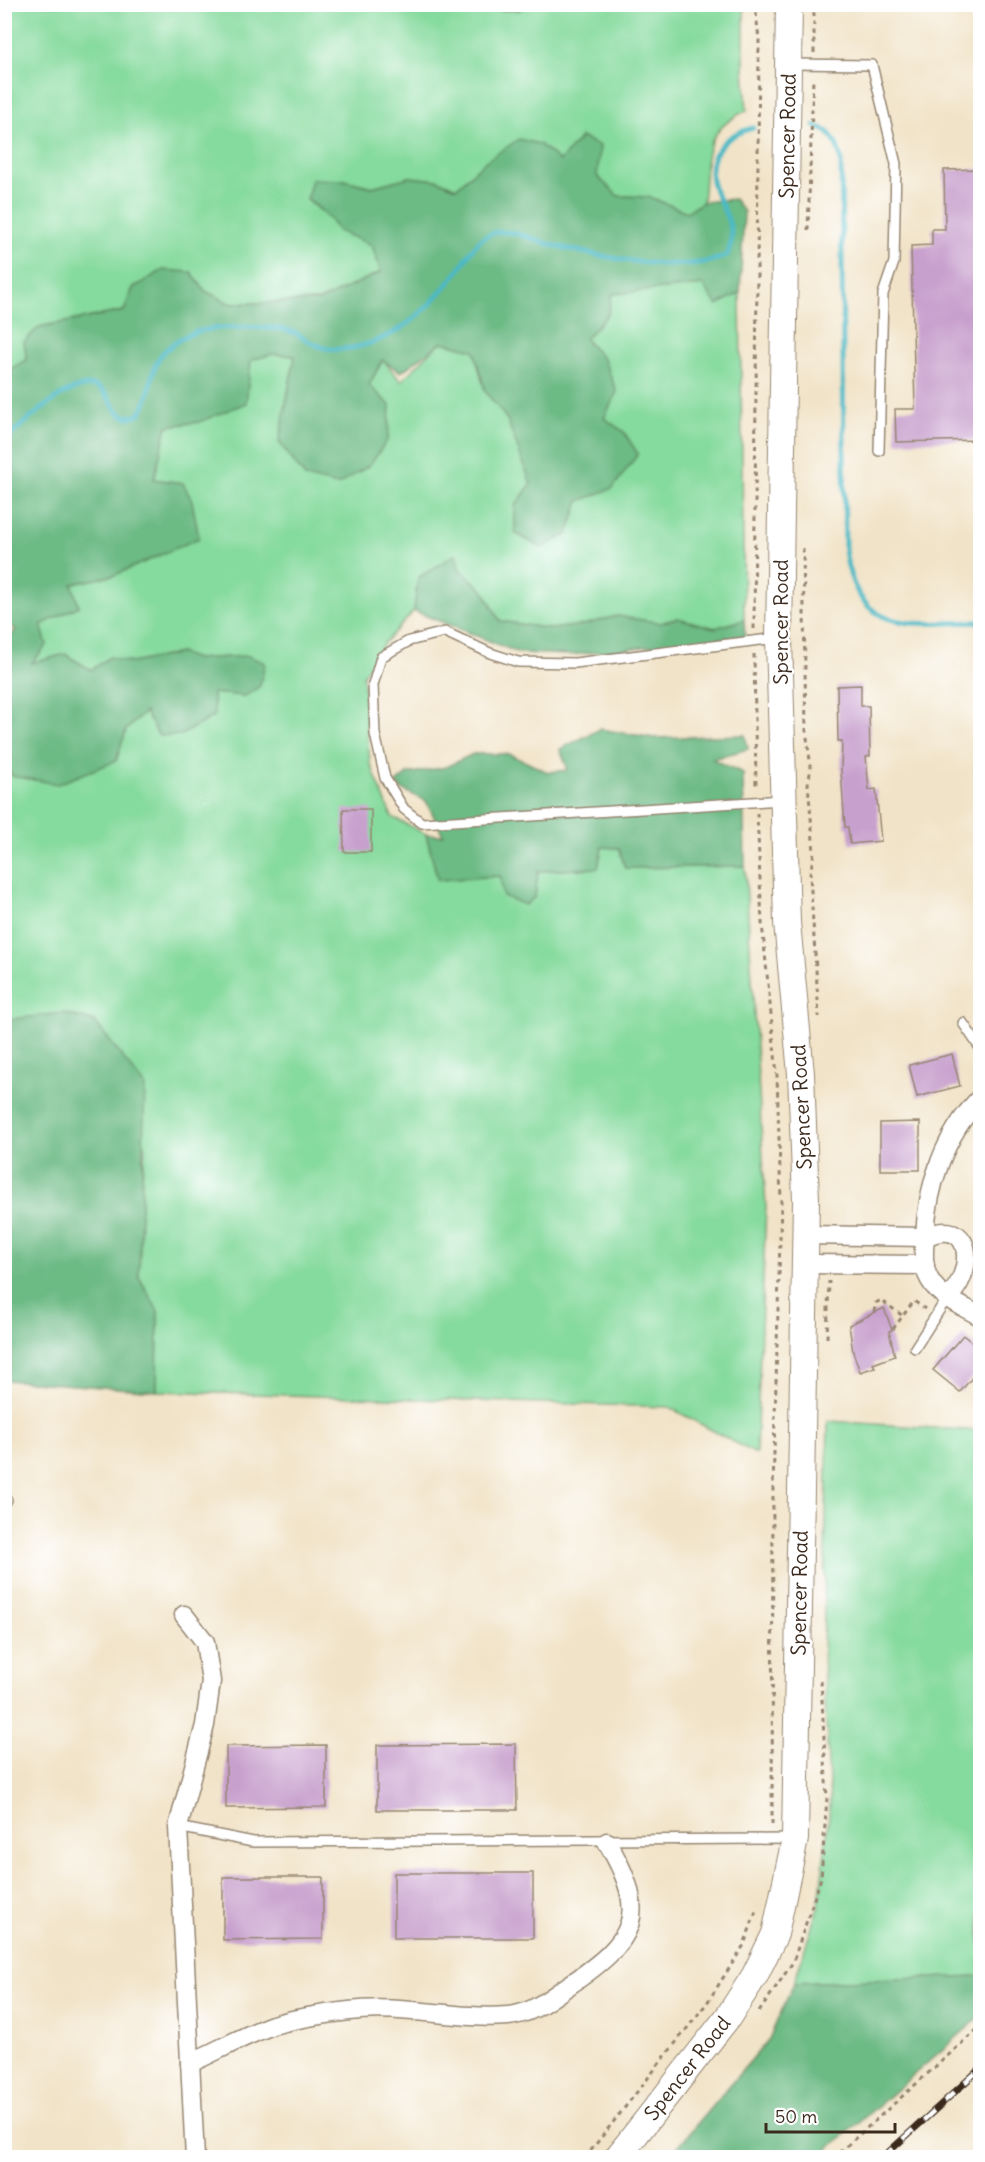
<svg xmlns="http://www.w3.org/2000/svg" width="985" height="2162" font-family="Delius,sans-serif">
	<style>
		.green { fill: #85da9d; stroke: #60825e; stroke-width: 1.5 }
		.forest { fill: #6cba84; stroke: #547251; stroke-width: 1.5 }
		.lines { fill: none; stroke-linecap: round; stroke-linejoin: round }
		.stream { stroke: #4cb9c5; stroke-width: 5 }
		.building { fill: #c8a0cd }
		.lane-casing { stroke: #968672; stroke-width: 12 }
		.street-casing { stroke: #968672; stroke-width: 21 }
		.secondary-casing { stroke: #968672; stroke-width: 28 }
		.path { stroke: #968672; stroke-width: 3; stroke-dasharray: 4.5 4.5; stroke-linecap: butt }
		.lane { stroke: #fff; stroke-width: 9 }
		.street { stroke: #fff; stroke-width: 18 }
		.secondary { stroke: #fff; stroke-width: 26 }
		.rail-casing { stroke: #3b2a1e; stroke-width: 7 }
		.rail { stroke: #fff; stroke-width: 4.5; stroke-dasharray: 14; stroke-linecap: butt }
		.labels { text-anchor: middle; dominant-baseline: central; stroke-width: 5; stroke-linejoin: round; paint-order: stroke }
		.street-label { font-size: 20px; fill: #3b2a1e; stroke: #fff }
	</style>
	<rect width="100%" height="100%" fill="#fff"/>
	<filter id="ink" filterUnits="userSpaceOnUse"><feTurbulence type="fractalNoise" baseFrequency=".0167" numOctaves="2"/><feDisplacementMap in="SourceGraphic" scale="12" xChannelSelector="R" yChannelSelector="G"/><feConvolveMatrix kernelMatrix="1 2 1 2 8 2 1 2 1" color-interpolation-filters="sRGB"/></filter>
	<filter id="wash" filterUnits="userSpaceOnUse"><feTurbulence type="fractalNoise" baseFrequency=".008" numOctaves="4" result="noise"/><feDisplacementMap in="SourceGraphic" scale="24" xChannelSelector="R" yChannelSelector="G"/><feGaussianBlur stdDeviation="1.35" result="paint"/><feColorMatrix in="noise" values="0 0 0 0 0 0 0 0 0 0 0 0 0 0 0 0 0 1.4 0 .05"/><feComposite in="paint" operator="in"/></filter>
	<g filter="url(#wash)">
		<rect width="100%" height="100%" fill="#f1e3c7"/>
		<g class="green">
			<path d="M455 4 459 10H519L525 4 744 5V69L747 110C700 133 708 157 703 202L687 212 649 197 617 196 597 176 560 161 539 144 486 161 456 188 438 180 410 177 372 187 344 180 307 199 329 218 338 231 372 245 381 272 319 301 231 304 205 291 191 272 133 288 124 311 39 327 27 360 5 372V5Z"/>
			<polygon points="704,285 717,304 740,293 744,620 715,628 677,618 661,623 617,616 584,625 551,629 500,621 483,590 459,569 456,555 418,578 414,611 385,642 363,675 370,763 392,817 426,834 438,880 500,876 535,897 538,871 598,868 602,847 619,848 625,868 745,866 766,1207 756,1454 669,1407 157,1391 158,1311 139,1277 140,1197 145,1149 118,1053 95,1022 63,1013 5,1020 4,764 13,776 116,761 126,730 145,712 213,693 245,696 248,656 196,659 180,653 132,663 110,657 91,671 65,654 32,664 41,625 72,584 115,575 154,479 167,426 199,422 251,360 273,354 295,356 285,407 369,385 383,360 401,381 441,342 474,350 485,391 507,419 532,484 515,506 568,534 579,501 613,488 624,432 604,418 604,360 585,339 608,314 611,294"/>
			<polygon points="828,1421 980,1431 980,1976 794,1983 819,1904 830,1805 823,1654"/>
		</g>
		<g class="forest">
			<polygon points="455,5 525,5 520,10 459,10"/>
			<polygon points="581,137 600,146 597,176 618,196 649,197 687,212 703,202 734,199 744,212 740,293 717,305 703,285 612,294 608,314 585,339 604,360 617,392 604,418 624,432 638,454 613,488 579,501 568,534 541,548 515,533 515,506 531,484 507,419 485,391 474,350 442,342 401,372 382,360 369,385 390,405 388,439 370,465 338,485 305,477 279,442 295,356 273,354 251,360 246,403 199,422 167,426 154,479 183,483 192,501 199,538 115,575 72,584 79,606 41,625 47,645 32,663 65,654 91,670 110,657 132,663 180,653 196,659 248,656 265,663 260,686 245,696 213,693 214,716 181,735 159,736 145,712 126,730 116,761 58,784 12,776 4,764 5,644 16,629 4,623 4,372 27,360 24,342 39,327 124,311 133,288 163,270 191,272 205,291 231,304 319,301 381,272 372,245 338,231 329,218 307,198 312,179 344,180 372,187 409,177 438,180 456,188 486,161 519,139 539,144 560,161"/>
			<polygon points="456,554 459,569 483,590 500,621 551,629 584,625 617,616 661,623 677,618 715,628 744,620 745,636 571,655 519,653 414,611 418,578"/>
			<polygon points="600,729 654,738 745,735 748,749 712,759 743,773 745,866 625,868 619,848 602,847 598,868 538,871 535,897 525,905 503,896 500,876 438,880 426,834 443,835 426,801 401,789 396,783 407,774 446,767 473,754 509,754 548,772 568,770 560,749"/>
			<polygon points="63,1013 95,1022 145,1086 139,1277 158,1311 157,1391 5,1380 5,1020"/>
			<polygon points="980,1976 980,2017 819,2157 669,2157 769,2039 794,1983"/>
		</g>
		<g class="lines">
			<g class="stream">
				<path d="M815 126C833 131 837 143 841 160L845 550C857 638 912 623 980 622"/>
				<path d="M4 441C22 426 81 366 104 392 116 405 114 420 137 416 155 399 146 364 168 348 176 341 186 335 196 332 217 326 264 326 286 330 299 332 304 340 314 344 338 356 371 345 393 333 419 319 440 294 458 271 466 261 472 245 483 238 489 234 497 231 504 232 519 232 538 241 552 245 596 256 687 276 727 255 740 227 721 210 713 185 705 155 725 134 753 128"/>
			</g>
		</g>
		<g id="blocks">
			<g class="building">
				<polygon points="981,169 981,440 896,442 895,409 915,409 911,246 932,245 932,229 945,229 944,170"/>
				<polygon points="861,685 861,706 869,706 870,756 866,757 869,790 876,789 881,841 850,844 848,827 845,827 841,771 842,741 838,741 837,686"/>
				<polygon points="343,809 371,809 371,852 344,852"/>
				<polygon points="952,1054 960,1086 917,1097 909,1065"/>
				<polygon points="920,1122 920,1170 880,1170 880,1123"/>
				<polygon points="884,1308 892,1330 889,1331 895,1356 873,1364 875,1367 860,1372 853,1352 849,1325"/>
				<polygon points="963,1335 981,1350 981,1367 960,1392 933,1370"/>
				<polygon points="516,1744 517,1810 377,1810 377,1745"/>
				<polygon points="326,1745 326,1807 226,1808 226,1746"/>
				<rect x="394" y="1873" width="139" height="65"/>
				<polygon points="223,1877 323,1877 323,1939 223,1940"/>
			</g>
		</g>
	</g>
	<g filter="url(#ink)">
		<use href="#blocks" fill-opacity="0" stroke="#968672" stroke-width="1.5"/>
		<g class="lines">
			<defs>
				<g id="lane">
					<polyline points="790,64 872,65 896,164 894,262 883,294 879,451"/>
					<polyline points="777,638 575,663 518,662 490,653 445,632 409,641 381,657 373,685 375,734 385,778 404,809 422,823 782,800"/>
					<polyline points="963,1023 980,1048"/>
					<polyline points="915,1348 947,1298"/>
					<polyline points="4,1500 7,1500"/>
					<polyline points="178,1827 253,1842 792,1839"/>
				</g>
				<g id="street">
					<path d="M980 1098C944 1136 927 1186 925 1237 924 1248 922 1263 927 1274 936 1297 961 1305 980 1316"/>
					<path d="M805 1235 925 1237C964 1219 975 1252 959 1283 956 1289 951 1294 947 1298"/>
					<polyline points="805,1264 925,1265"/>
					<polyline points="184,1615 205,1642 211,1681 205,1725 178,1827 195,2158"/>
					<path d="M190 2063C217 2051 245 2035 273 2025 297 2018 324 2014 349 2011 403 2004 454 2020 508 2016 532 2014 549 1999 568 1986 635 1940 651 1917 607 1842"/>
				</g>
				<polyline id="secondary" points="617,2158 728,2017 755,1975 775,1934 795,1839 806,1200 801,1074 787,922 779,638 789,4"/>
			</defs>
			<use href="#lane" class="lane-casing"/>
			<use href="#street" class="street-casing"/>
			<use href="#secondary" class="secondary-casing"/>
			<g class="path">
				<polyline points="814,53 814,4"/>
				<polyline points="808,230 813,78"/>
				<polyline points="803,548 806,730 811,768 808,784 814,852 810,875 819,1017"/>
				<polyline points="754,629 759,40 755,4"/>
				<polyline points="754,654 756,788"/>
				<polyline points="757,813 762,923 777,1075 781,1202 773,1489 772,1828"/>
				<polyline points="874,1312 876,1303 881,1300 903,1316"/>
				<polyline points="893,1329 914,1301 925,1309"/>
				<polyline points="827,1338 829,1281"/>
				<polyline points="759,2012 793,1962 821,1878 827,1798 821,1680"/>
				<polyline points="585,2158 707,2003 744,1945 757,1908"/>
				<polyline points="833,2158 980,2027"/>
			</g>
			<use href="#lane" class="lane"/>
			<use href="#street" class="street"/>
			<use href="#secondary" class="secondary"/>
			<defs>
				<polyline id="rail" points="882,2158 980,2069"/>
			</defs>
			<use href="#rail" class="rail-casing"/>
			<use href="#rail" class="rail"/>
		</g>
	</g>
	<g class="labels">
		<g class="street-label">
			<text transform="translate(787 136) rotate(-89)">Spencer Road</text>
			<text transform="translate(780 622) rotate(-90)">Spencer Road</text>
			<text transform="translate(801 1107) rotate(-93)">Spencer Road</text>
			<text transform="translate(799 1593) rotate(-89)">Spencer Road</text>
			<text transform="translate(687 2068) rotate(-52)">Spencer Road</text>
		</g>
	</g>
	<rect width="985" height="2162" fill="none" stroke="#fff" stroke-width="24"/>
	<path d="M766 2123v9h129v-9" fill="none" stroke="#3b2a1e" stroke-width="3"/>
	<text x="775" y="2123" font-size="18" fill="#3b2a1e" stroke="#ffffff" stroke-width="4.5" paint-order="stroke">50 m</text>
</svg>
